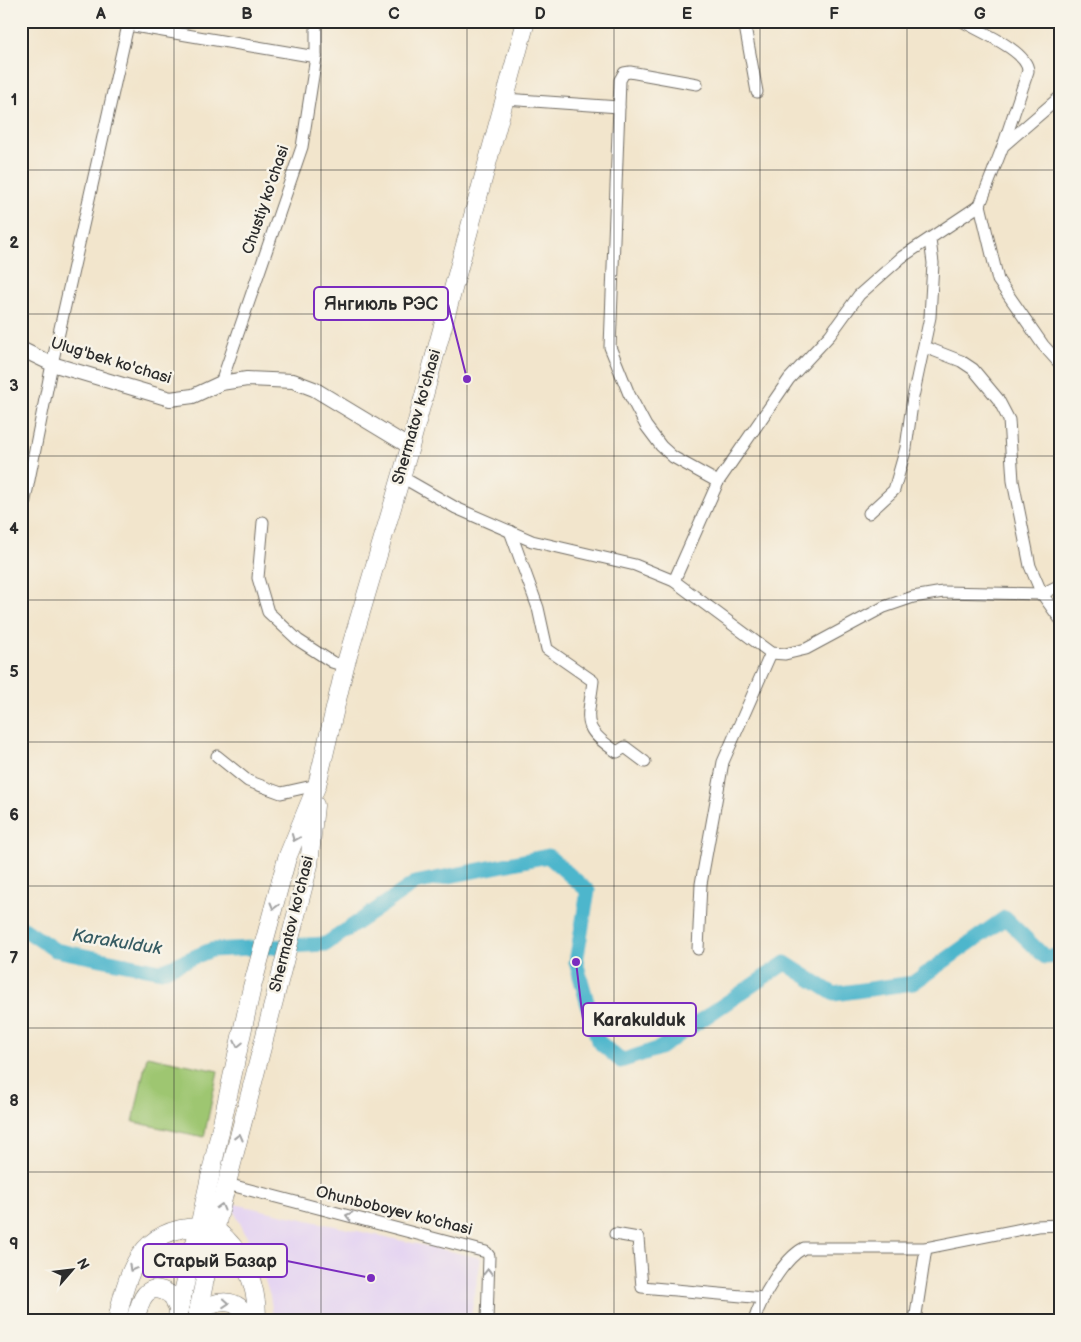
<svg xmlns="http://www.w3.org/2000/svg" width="1081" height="1342" font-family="'Balsamiq Sans',sans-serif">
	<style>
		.built { fill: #e4d3f2 }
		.green { fill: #9ec671; stroke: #64784e }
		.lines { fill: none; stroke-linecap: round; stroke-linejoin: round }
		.canal { stroke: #4eb6cc; stroke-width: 15 }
		.minor-casing { stroke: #716c63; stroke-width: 13 }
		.tertiary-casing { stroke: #716c63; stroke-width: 16 }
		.primary-casing { stroke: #716c63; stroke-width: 19 }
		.minor { stroke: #fff; stroke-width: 11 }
		.tertiary { stroke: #fff; stroke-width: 14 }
		.primary { stroke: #fff; stroke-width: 18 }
		.oneway { stroke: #a0a0a0 }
		.grid { fill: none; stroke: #2b2b2b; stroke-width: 1; stroke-opacity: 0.55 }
		.labels { text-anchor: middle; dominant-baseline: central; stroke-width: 5; stroke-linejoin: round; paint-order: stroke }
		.street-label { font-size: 16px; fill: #2b2b2b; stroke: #f7f3e8 }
		.water-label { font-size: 18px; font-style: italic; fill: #375c63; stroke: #f7f3e8 }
		.leader { fill: none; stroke: #7b2cbf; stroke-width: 2 }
		.callout-dot { fill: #7b2cbf; stroke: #f7f3e8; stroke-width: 2 }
		.callout { fill: #f7f3e8; stroke: #7b2cbf; stroke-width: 2 }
		.callout-label { font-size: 18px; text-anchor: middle; font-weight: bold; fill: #2b2b2b }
		.neatline { fill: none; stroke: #2b2b2b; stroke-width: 2 }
		.grid-label { font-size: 16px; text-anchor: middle; font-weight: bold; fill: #2b2b2b }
	</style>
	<rect width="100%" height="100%" fill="#f7f3e8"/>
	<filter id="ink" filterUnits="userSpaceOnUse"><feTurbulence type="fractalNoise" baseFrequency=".02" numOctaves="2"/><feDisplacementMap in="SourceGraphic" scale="10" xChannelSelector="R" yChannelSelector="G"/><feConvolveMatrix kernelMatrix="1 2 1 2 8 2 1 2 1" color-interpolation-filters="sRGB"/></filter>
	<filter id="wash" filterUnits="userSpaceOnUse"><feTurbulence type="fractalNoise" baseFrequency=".0096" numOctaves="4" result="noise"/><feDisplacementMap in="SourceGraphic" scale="20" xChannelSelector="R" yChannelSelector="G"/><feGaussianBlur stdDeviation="1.12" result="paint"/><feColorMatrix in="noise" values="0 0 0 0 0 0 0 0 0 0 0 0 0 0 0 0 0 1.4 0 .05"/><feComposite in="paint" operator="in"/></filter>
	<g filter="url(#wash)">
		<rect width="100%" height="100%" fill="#f2e5cc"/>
		<polygon class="built" points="230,1203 481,1258 470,1321 274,1321 270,1296 258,1259"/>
		<polygon class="green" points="147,1056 218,1071 204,1137 133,1122"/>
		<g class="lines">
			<polyline class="canal" points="21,927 55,950 161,971 211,950 326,944 415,883 548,856 588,891 576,962 598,1041 621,1061 660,1048 785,963 834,994 913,983 1005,918 1045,957 1060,956"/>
		</g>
	</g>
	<g filter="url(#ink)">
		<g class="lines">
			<defs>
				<g id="minor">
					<polyline points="119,21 128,25 316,57"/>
					<polyline points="744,21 757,92"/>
					<path d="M962 21C979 31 1028 51 1028 71L1003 146"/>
					<polyline points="697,84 630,72 624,73 620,80 610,347 629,394 646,426 661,446 673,457 718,482"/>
					<polyline points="505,99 619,107"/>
					<polyline points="980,205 998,280 1043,345 1060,364"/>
					<polyline points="925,347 961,361 973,369 998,399 1009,420 1013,481 1030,566 1042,594 1060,619"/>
					<polyline points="221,383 302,147 316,57 316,21"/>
					<polyline points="400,476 456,508 532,541 635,565 674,581 771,653 785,654 806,649 884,607 913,597 943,592 1042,594 1060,585"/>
					<polyline points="869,513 894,490 906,448 913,397 930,317 933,263 930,240"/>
					<polyline points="21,520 52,364 128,25"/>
					<polyline points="263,522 258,578 268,612 298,640 332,662 345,666"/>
					<path d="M510 531 538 608 547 649 593 681C588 722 580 727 617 752L625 747 645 762"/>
					<polyline points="674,581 718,482 789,379 830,335 859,295 902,257 980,205 1003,146 1060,97"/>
					<polyline points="217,756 248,781 281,793 317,785"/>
					<polyline points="698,949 701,884 723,762 771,653"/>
					<polyline points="227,1184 486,1252 489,1256 487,1321"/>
					<polyline points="615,1234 638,1238 642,1287 764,1298"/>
					<path d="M754 1321C761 1298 783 1259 804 1248H926L1037 1226 1060 1225"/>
					<polyline points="915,1321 926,1248"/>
				</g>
				<polyline id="tertiary" points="21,349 52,364 170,399 193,396 221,383 247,379 293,381 314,389 410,447"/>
				<g id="primary">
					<path d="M216 1230C244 1251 258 1286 257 1321"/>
					<path d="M198 1313C214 1300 241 1295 247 1321"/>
					<path d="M117 1321C126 1272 141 1228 199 1227"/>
					<path d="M135 1321C140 1300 146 1279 171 1295L179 1310"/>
					<polyline points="176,1321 199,1227 252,987 287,858 317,785 345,666 410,447 526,21"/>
					<polyline points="196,1321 218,1218 309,865 315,805"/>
				</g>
			</defs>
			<use href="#minor" class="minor-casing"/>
			<use href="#tertiary" class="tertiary-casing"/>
			<use href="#primary" class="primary-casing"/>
			<use href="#minor" class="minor"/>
			<use href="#tertiary" class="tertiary"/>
			<use href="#primary" class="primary"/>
		</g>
		<defs><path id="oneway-chevron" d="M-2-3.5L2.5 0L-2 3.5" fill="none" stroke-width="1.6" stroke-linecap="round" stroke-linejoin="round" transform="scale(1.25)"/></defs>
		<g class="oneway">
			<use href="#oneway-chevron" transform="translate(295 838) rotate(112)"/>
			<use href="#oneway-chevron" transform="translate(274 906) rotate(105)"/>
			<use href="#oneway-chevron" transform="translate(238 1044) rotate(103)"/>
			<use href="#oneway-chevron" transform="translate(239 1137) rotate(-76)"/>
			<use href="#oneway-chevron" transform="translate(221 1207) rotate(-75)"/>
			<use href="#oneway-chevron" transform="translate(349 1216) rotate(-166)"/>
			<use href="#oneway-chevron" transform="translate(132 1268) rotate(119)"/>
			<use href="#oneway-chevron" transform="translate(488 1272) rotate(-89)"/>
			<use href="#oneway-chevron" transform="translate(226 1303) rotate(4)"/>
		</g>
	</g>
	<path class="grid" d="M174 21V1321M321 21V1321M467 21V1321M614 21V1321M760 21V1321M907 21V1321M21 170H1060M21 314H1060M21 456H1060M21 600H1060M21 742H1060M21 886H1060M21 1028H1060M21 1172H1060"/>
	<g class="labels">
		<g class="street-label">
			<text transform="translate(266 200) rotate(-71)">Chustiy ko'chasi</text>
			<text transform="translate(111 361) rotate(17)">Ulug'bek ko'chasi</text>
			<text transform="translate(417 417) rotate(-74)">Shermatov ko'chasi</text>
			<text transform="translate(292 924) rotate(-76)">Shermatov ko'chasi</text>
			<text transform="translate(394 1211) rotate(14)">Ohunboboyev ko'chasi</text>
		</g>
		<g class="water-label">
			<text transform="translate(117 942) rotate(9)">Karakulduk</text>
		</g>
	</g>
	<path class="leader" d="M467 379L448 304M576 962L583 1020M371 1278L287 1261"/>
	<g class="callout-dot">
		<circle cx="467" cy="379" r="5"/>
		<circle cx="576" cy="962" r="5"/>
		<circle cx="371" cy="1278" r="5"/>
	</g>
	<g class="callout">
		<rect x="314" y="287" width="134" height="33" rx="5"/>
		<rect x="583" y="1003" width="113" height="33" rx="5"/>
		<rect x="143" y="1244" width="144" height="33" rx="5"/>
	</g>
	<g class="callout-label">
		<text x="381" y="310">Янгиюль РЭС</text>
		<text x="639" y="1026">Karakulduk</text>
		<text x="215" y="1267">Cтарый Базар</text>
	</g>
	<rect width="1081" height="1342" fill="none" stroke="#f7f3e8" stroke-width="55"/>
	<g transform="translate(72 1270) rotate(62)" stroke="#f7f3e8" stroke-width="4" paint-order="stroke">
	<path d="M0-4L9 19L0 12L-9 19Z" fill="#2b2b2b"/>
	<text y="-8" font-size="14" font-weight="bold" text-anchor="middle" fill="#2b2b2b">N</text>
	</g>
	<rect x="28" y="28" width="1026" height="1286" class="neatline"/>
	<g class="grid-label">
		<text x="101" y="19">A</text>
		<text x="247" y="19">B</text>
		<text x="394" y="19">C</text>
		<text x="540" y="19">D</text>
		<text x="687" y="19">E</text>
		<text x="834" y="19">F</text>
		<text x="980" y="19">G</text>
		<text x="14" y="105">1</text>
		<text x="14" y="248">2</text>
		<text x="14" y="391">3</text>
		<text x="14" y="534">4</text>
		<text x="14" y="677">5</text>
		<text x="14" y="820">6</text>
		<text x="14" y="963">7</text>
		<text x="14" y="1106">8</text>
		<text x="14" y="1249">9</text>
	</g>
</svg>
